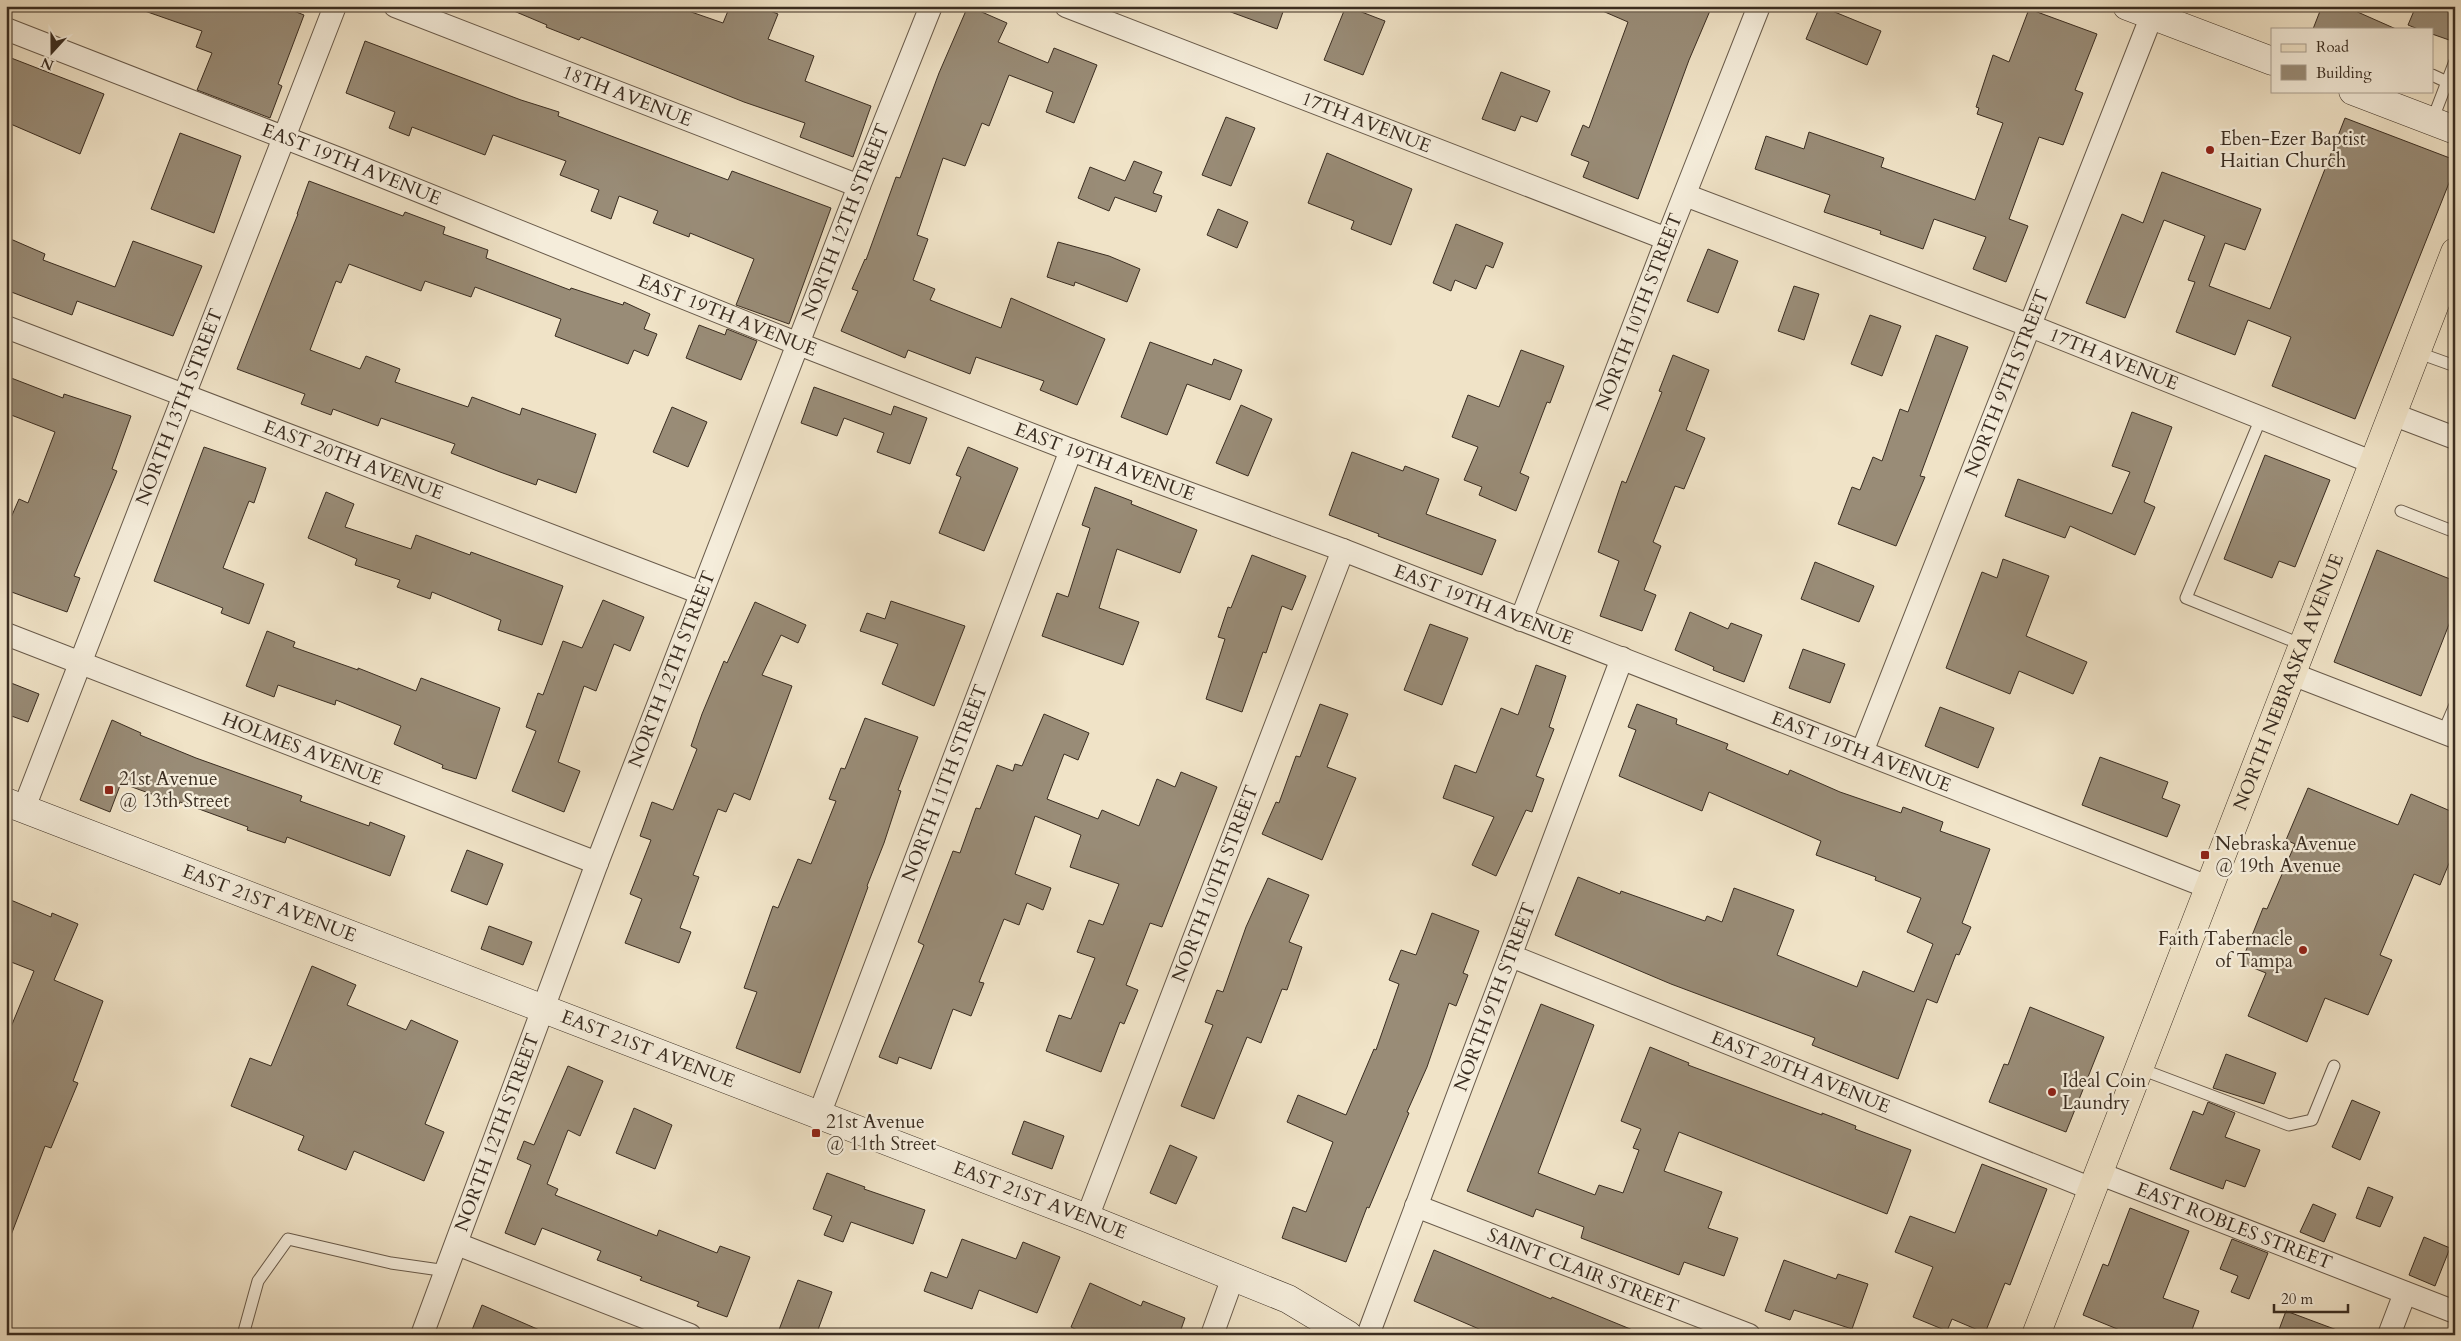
<svg xmlns="http://www.w3.org/2000/svg" width="2461" height="1341" font-family="Cardo,serif">
	<style>
		.building { fill: #998c77; stroke: #3a2d21 }
		.lines { fill: none; stroke-linecap: round; stroke-linejoin: round }
		.lane-casing { stroke: #685a4a; stroke-width: 13 }
		.street-casing { stroke: #685a4a; stroke-width: 24 }
		.secondary-casing { stroke: #3a2d21; stroke-width: 29 }
		.primary-casing { stroke: #3a2d21; stroke-width: 29 }
		.lane { stroke: #f5eddb; stroke-width: 11 }
		.street { stroke: #f5eddb; stroke-width: 22 }
		.secondary { stroke: #f5eddb; stroke-width: 28 }
		.primary { stroke: #f0e3c7; stroke-width: 28 }
		.poi-dot { fill: #8f2418; stroke: #f5eddb; stroke-width: 2 }
		.labels { text-anchor: middle; dominant-baseline: central; stroke-width: 4.5; stroke-linejoin: round; paint-order: stroke }
		.street-label { font-size: 19px; fill: #3a2d21; stroke: #f5eddb }
		.poi-label { font-size: 19px; fill: #3a2d21; stroke: #f5eddb; text-anchor: start }
	</style>
	<rect width="100%" height="100%" fill="#f0e3c7"/>
	<filter id="stains"><feTurbulence type="fractalNoise" baseFrequency=".004" numOctaves="4"/><feColorMatrix values="0 0 0 0 .2 0 0 0 0 .09 0 0 0 0 .02 0 0 0 .5 -.17"/></filter>
	<radialGradient id="worn" r=".72"><stop offset=".6" stop-color="#630" stop-opacity="0"/><stop offset="1" stop-color="#630" stop-opacity=".3"/></radialGradient>
	<g class="building">
		<polygon points="140,6 281,6 304,15 278,84 282,86 270,118 197,90 212,53 196,47 202,31 139,9"/>
		<polygon points="502,6 674,6 723,23 730,6 757,6 778,14 768,39 814,56 805,81 871,106 853,157 800,137 805,123 744,102 581,37 579,40 546,27 547,25"/>
		<polygon points="968,6 1007,23 998,42 1048,63 1054,48 1097,65 1074,123 1046,112 1053,92 1009,75 989,126 982,123 965,166 943,158 917,235 928,239 913,280 935,289 930,300 1001,328 1011,298 1105,339 1077,405 1040,390 1044,381 976,357 970,374 908,350 905,358 841,331 858,291 852,289 865,259 866,260 896,177 900,178 939,73"/>
		<polygon points="1220,6 1285,6 1277,29 1220,8"/>
		<polygon points="1346,6 1385,21 1363,75 1324,60"/>
		<polygon points="1591,6 1712,6 1689,60 1638,199 1583,177 1589,162 1571,155 1583,125 1589,128 1628,22"/>
		<polygon points="1820,6 1881,31 1867,65 1806,39"/>
		<polygon points="2322,6 2344,6 2396,29 2313,29"/>
		<polygon points="2416,6 2455,6 2455,42 2432,34 2432,29 2418,29 2408,25"/>
		<polygon points="2029,9 2097,34 2075,90 2083,93 2063,145 2039,137 2009,219 2028,226 2006,282 1973,269 1986,237 1934,219 1923,249 1880,234 1881,231 1824,212 1830,195 1755,169 1766,136 1804,149 1809,132 1884,158 1881,167 1975,200 2003,123 1977,114 1979,108 1976,107 1993,55 2009,62"/>
		<polygon points="365,41 521,100 559,112 558,116 728,180 732,171 831,208 789,324 736,305 754,259 690,233 689,237 653,223 658,211 619,196 611,219 591,211 599,190 560,175 566,161 493,135 485,155 412,127 409,136 389,128 395,112 346,93"/>
		<polygon points="6,56 104,94 80,154 6,122"/>
		<polygon points="1501,72 1550,91 1537,122 1521,116 1515,131 1482,119"/>
		<polygon points="1226,117 1255,128 1231,186 1202,175"/>
		<polygon points="2345,118 2455,160 2455,168 2355,419 2272,386 2291,337 2248,320 2235,355 2176,332 2195,282 2188,280 2205,236 2164,220 2125,318 2086,303 2122,214 2143,223 2162,172 2261,209 2245,250 2225,243 2209,286 2270,309"/>
		<polygon points="180,133 241,156 214,233 151,209"/>
		<polygon points="1327,153 1412,189 1391,245 1351,229 1354,221 1308,203"/>
		<polygon points="1134,161 1162,172 1153,193 1162,196 1156,212 1115,197 1109,211 1078,198 1090,167 1125,181"/>
		<polygon points="309,181 403,216 405,212 445,227 443,234 488,250 486,258 570,290 571,288 623,305 624,302 650,314 644,329 657,334 648,356 634,350 628,364 555,336 561,319 475,287 471,297 425,281 421,291 349,264 341,283 336,281 310,350 360,369 366,356 400,369 395,382 468,407 472,397 520,415 522,408 596,434 576,493 538,479 536,485 500,472 451,453 455,444 381,418 378,426 333,409 331,415 301,404 305,394 237,369 298,214 297,214"/>
		<polygon points="1218,209 1248,222 1237,248 1207,235"/>
		<polygon points="1456,224 1503,243 1493,268 1486,265 1476,289 1455,280 1451,291 1433,283"/>
		<polygon points="6,237 45,254 43,260 115,287 133,241 202,266 173,336 77,301 72,315 6,290"/>
		<polygon points="1058,242 1109,256 1140,269 1127,302 1075,282 1074,286 1047,277"/>
		<polygon points="1708,249 1738,261 1718,313 1687,301"/>
		<polygon points="1794,286 1819,294 1804,340 1778,331"/>
		<polygon points="1870,315 1901,326 1882,376 1851,364"/>
		<polygon points="699,325 725,335 727,329 757,341 741,380 686,358"/>
		<polygon points="1936,335 1968,347 1920,476 1925,477 1896,546 1838,524 1852,487 1860,490 1873,457 1882,461 1900,409 1908,412"/>
		<polygon points="1150,342 1212,365 1214,359 1242,370 1230,400 1187,384 1167,435 1121,417"/>
		<polygon points="1521,350 1564,366 1550,403 1547,402 1520,473 1529,477 1516,511 1479,495 1482,487 1464,480 1478,447 1452,437 1468,395 1499,407"/>
		<polygon points="1673,355 1709,370 1686,430 1705,438 1684,489 1675,486 1653,542 1661,546 1644,590 1656,595 1642,631 1600,616 1619,561 1598,552 1622,481 1626,483 1662,392 1659,391"/>
		<polygon points="6,376 63,398 64,394 131,416 112,469 117,471 74,576 80,578 67,612 6,590 6,529 19,499 28,503 55,432 6,413"/>
		<polygon points="814,387 891,415 894,406 927,418 910,464 877,452 884,433 844,418 837,436 801,423"/>
		<polygon points="1241,405 1272,419 1248,476 1216,463"/>
		<polygon points="672,407 707,422 688,467 653,452"/>
		<polygon points="2132,412 2172,427 2144,502 2155,507 2135,555 2070,526 2065,538 2005,516 2018,479 2112,514 2130,472 2112,466"/>
		<polygon points="204,447 266,468 254,503 249,501 223,568 264,584 249,624 221,613 223,608 154,581"/>
		<polygon points="968,447 1018,468 984,551 939,533 961,477 956,475"/>
		<polygon points="1352,452 1403,471 1405,466 1439,479 1426,514 1496,540 1482,575 1378,536 1379,534 1329,515"/>
		<polygon points="2265,455 2330,480 2295,567 2279,561 2272,578 2224,559"/>
		<polygon points="1095,487 1132,501 1131,504 1197,530 1180,573 1117,549 1099,608 1139,622 1123,665 1042,636 1057,593 1068,597 1090,528 1082,525"/>
		<polygon points="326,492 354,504 345,527 411,549 416,535 470,555 471,552 563,586 542,645 498,630 501,620 432,592 430,599 397,587 400,580 355,565 357,559 308,538"/>
		<polygon points="2377,550 2455,581 2455,609 2421,696 2334,662"/>
		<polygon points="1252,555 1306,576 1292,610 1282,606 1266,653 1263,652 1242,712 1206,699 1225,639 1218,637 1228,607 1231,608"/>
		<polygon points="2003,559 2049,576 2026,636 2087,662 2073,694 2019,671 2010,694 1946,668 1982,572 1997,578"/>
		<polygon points="1815,562 1874,586 1859,622 1801,599"/>
		<polygon points="603,600 644,617 630,651 614,644 596,691 584,686 558,762 580,771 564,812 512,791 536,731 526,727 538,693 543,695 563,641 582,648"/>
		<polygon points="891,601 965,626 934,706 882,684 898,644 860,631 867,613 885,619"/>
		<polygon points="755,602 806,625 798,643 781,635 762,675 792,686 750,800 734,793 726,812 718,809 693,875 699,877 680,928 691,932 679,963 625,943 642,899 630,894 651,840 640,836 652,802 673,810 697,749 691,746 702,714 724,661 727,663"/>
		<polygon points="1690,612 1728,629 1731,623 1762,635 1744,682 1713,670 1714,667 1675,650"/>
		<polygon points="1430,624 1468,638 1442,705 1404,690"/>
		<polygon points="267,631 295,642 293,647 358,670 358,668 416,691 421,678 500,708 476,779 442,768 443,765 394,744 401,726 336,700 335,705 278,685 274,697 246,686"/>
		<polygon points="1803,649 1845,664 1830,703 1789,688"/>
		<polygon points="1536,665 1566,676 1549,727 1554,729 1536,776 1544,779 1532,812 1526,810 1496,876 1472,865 1494,817 1443,798 1455,765 1476,773 1501,708 1518,715"/>
		<polygon points="6,681 39,694 28,722 6,714"/>
		<polygon points="1320,704 1348,714 1327,767 1356,778 1322,860 1262,834 1276,802 1279,803 1296,756 1300,757"/>
		<polygon points="1637,704 1677,719 1676,724 1728,744 1726,749 1788,775 1790,770 1840,792 1901,813 1903,807 1943,822 1940,831 1990,849 1962,923 1971,927 1959,955 1956,954 1937,1003 1927,999 1898,1079 1812,1045 1815,1038 1671,984 1555,935 1578,877 1620,894 1621,891 1705,921 1707,916 1722,922 1734,888 1794,910 1777,955 1857,987 1863,971 1914,992 1933,944 1907,932 1921,898 1875,880 1876,877 1816,855 1821,841 1709,792 1702,811 1619,776 1636,730 1628,727"/>
		<polygon points="1940,707 1994,728 1978,768 1925,746"/>
		<polygon points="1044,714 1089,733 1078,760 1064,754 1047,799 1098,819 1102,810 1139,826 1157,779 1175,787 1181,772 1217,787 1162,927 1150,923 1126,985 1138,990 1124,1024 1120,1022 1101,1072 1046,1051 1059,1015 1071,1019 1095,958 1077,952 1089,920 1103,925 1119,884 1070,867 1081,835 1035,816 1015,874 1051,888 1043,910 1027,903 1019,925 1004,919 979,982 984,983 971,1016 953,1009 931,1069 899,1057 897,1064 879,1057 924,945 918,942 953,851 960,853 976,808 980,809 997,765 1013,771 1015,764 1022,766"/>
		<polygon points="865,718 918,737 898,790 901,791 884,843 867,886 868,887 800,1073 736,1048 757,992 744,988 773,906 778,908 798,859 811,864 836,801 829,799 841,768 845,769"/>
		<polygon points="112,720 141,733 140,735 196,758 302,796 300,801 369,826 370,822 405,836 390,876 287,837 285,843 247,830 248,827 180,802 179,804 121,783 110,812 80,800"/>
		<polygon points="2100,757 2168,782 2162,798 2180,805 2167,837 2082,805"/>
		<polygon points="2308,788 2398,825 2411,794 2455,813 2455,849 2440,885 2414,874 2380,955 2392,960 2368,1015 2325,998 2307,1042 2248,1016 2266,973 2241,963 2263,908 2267,909 2295,844 2286,840"/>
		<polygon points="467,850 503,864 487,905 451,891"/>
		<polygon points="1268,878 1309,895 1289,942 1302,947 1287,990 1282,989 1261,1043 1247,1037 1214,1119 1181,1106 1213,1025 1205,1022 1217,990 1223,992 1246,927"/>
		<polygon points="6,898 51,917 52,913 78,924 54,980 103,1001 73,1081 78,1083 51,1148 45,1146 8,1243 6,1039 34,971 6,960"/>
		<polygon points="1432,913 1479,931 1463,973 1468,975 1456,1006 1449,1003 1427,1067 1407,1112 1409,1113 1369,1208 1367,1207 1346,1262 1282,1238 1293,1207 1306,1212 1333,1142 1287,1122 1298,1095 1346,1115 1374,1049 1376,1050 1399,984 1389,980 1401,950 1416,955"/>
		<polygon points="489,926 532,942 523,965 481,949"/>
		<polygon points="312,966 356,985 347,1005 406,1030 411,1020 458,1041 425,1124 444,1132 424,1181 354,1151 346,1170 298,1150 304,1136 231,1106 250,1058 271,1066"/>
		<polygon points="1541,1004 1594,1025 1538,1173 1595,1195 1599,1185 1623,1193 1639,1150 1633,1148 1641,1129 1621,1121 1650,1047 1689,1063 1688,1065 1822,1115 1822,1113 1856,1126 1855,1129 1911,1150 1887,1214 1679,1132 1664,1171 1722,1192 1708,1228 1738,1238 1724,1276 1684,1262 1679,1275 1581,1238 1584,1227 1536,1209 1533,1217 1467,1191"/>
		<polygon points="2030,1007 2104,1037 2066,1132 1989,1102 2004,1064 2008,1065"/>
		<polygon points="2226,1054 2276,1073 2264,1104 2213,1088"/>
		<polygon points="568,1066 603,1081 580,1136 568,1130 547,1184 558,1189 555,1195 657,1236 659,1230 717,1253 720,1246 750,1257 727,1317 697,1306 699,1302 640,1280 642,1277 597,1260 601,1251 542,1228 535,1245 505,1233 531,1165 517,1159 524,1141 534,1145"/>
		<polygon points="2352,1100 2380,1112 2360,1160 2332,1147"/>
		<polygon points="2208,1102 2235,1113 2225,1137 2260,1150 2245,1187 2226,1180 2223,1189 2170,1169 2193,1111 2203,1115"/>
		<polygon points="634,1108 672,1125 655,1169 616,1153"/>
		<polygon points="1024,1121 1064,1136 1052,1169 1012,1154"/>
		<polygon points="1170,1145 1197,1157 1176,1204 1150,1193"/>
		<polygon points="1982,1164 2047,1189 2010,1285 2005,1283 1985,1333 1952,1319 1947,1331 1913,1317 1933,1267 1895,1252 1910,1216 1955,1233"/>
		<polygon points="827,1173 865,1187 864,1189 925,1210 913,1244 851,1222 843,1242 824,1235 832,1216 813,1209"/>
		<polygon points="2368,1187 2393,1197 2380,1227 2356,1218"/>
		<polygon points="2313,1204 2336,1214 2324,1242 2300,1232"/>
		<polygon points="2130,1208 2189,1231 2163,1298 2199,1311 2190,1335 2132,1335 2083,1315 2103,1264 2108,1266"/>
		<polygon points="2424,1237 2450,1248 2435,1286 2409,1275"/>
		<polygon points="962,1239 1016,1259 1023,1242 1060,1257 1037,1313 979,1290 972,1309 924,1291 931,1272 947,1278"/>
		<polygon points="2232,1239 2268,1253 2249,1299 2231,1292 2238,1276 2220,1269"/>
		<polygon points="1434,1250 1551,1299 1552,1297 1645,1335 1493,1335 1414,1301"/>
		<polygon points="1784,1260 1836,1279 1838,1274 1868,1284 1852,1329 1794,1310 1790,1320 1765,1311"/>
		<polygon points="798,1280 832,1292 816,1335 777,1335"/>
		<polygon points="1090,1283 1141,1306 1143,1301 1185,1318 1179,1335 1087,1335 1071,1327"/>
		<polygon points="482,1305 551,1335 470,1335"/>
		<polygon points="2286,1311 2345,1333 2345,1335 2277,1335"/>
	</g>
	<g class="lines">
		<defs>
			<g id="lane">
				<polyline points="2432,75 2447,82"/>
				<polyline points="2432,121 2455,61"/>
				<polyline points="2416,352 2455,366"/>
				<polyline points="2261,418 2186,598 2303,645"/>
				<polyline points="2401,511 2455,532"/>
				<polyline points="2443,733 2455,705"/>
				<polyline points="2138,1068 2289,1125 2312,1120 2334,1066"/>
				<polyline points="243,1335 258,1281 288,1239 391,1263 447,1271"/>
			</g>
			<g id="street">
				<path id="s1" d="M395 6 859 186"/>
				<path id="s2" d="M1066 6 1667 239"/>
				<path id="s3" d="M6 29 342 160 786 339 1071 450 1343 550 2208 887"/>
				<path id="s4" d="M1685 195 2028 325 2374 463"/>
				<path id="s5" d="M6 327 701 593"/>
				<polyline points="2392,414 2455,438"/>
				<path id="s6" d="M1521 620 1667 239 1759 6"/>
				<path id="s7" d="M6 634 597 863"/>
				<polyline points="2292,674 2455,737"/>
				<path id="s8" d="M1862 752 2152 15"/>
				<path id="s9" d="M24 808 335 6"/>
				<path id="s10" d="M1511 956 2092 1189"/>
				<path id="s11" d="M819 1115 1071 450"/>
				<path id="s12" d="M2098 1173 2455 1312"/>
				<path id="s13" d="M1416 1206 1749 1335"/>
				<path id="s14" d="M1087 1218 1343 550"/>
				<polyline points="457,1244 690,1335"/>
				<path id="s15" d="M422 1335 597 863 859 186 931 6"/>
				<polyline points="1212,1335 1233,1277"/>
				<path id="s16" d="M1368 1335 1622 658"/>
				<polyline points="2389,1335 2405,1293"/>
			</g>
			<g id="secondary">
				<polyline points="2127,6 2272,61"/>
				<polyline points="2353,91 2455,130"/>
				<path id="s17" d="M6 802 1087 1218 1288 1299 1348 1335"/>
			</g>
			<g id="primary">
				<path id="s18" d="M2036 1335 2455 252"/>
			</g>
		</defs>
		<use href="#lane" class="lane-casing"/>
		<use href="#street" class="street-casing"/>
		<use href="#secondary" class="secondary-casing"/>
		<use href="#primary" class="primary-casing"/>
		<use href="#lane" class="lane"/>
		<use href="#street" class="street"/>
		<use href="#secondary" class="secondary"/>
		<use href="#primary" class="primary"/>
	</g>
	<g class="poi-dot">
		<circle cx="2210" cy="150" r="5"/>
		<rect x="104" y="785" width="10" height="10" rx="2.5"/>
		<rect x="2200" y="850" width="10" height="10" rx="2.5"/>
		<circle cx="2303" cy="950" r="5"/>
		<circle cx="2052" cy="1092" r="5"/>
		<rect x="811" y="1128" width="10" height="10" rx="2.5"/>
	</g>
	<g class="labels">
		<g class="street-label">
			<text stroke="none"><textPath href="#s1" startOffset="249">18TH AVENUE</textPath></text>
			<text stroke="none"><textPath href="#s2" startOffset="322">17TH AVENUE</textPath></text>
			<text stroke="none"><textPath href="#s3" startOffset="371">EAST 19TH AVENUE</textPath></text>
			<text stroke="none"><textPath href="#s15" startOffset="1191">NORTH 12TH STREET</textPath></text>
			<text stroke="none"><textPath href="#s6" startOffset="330">NORTH 10TH STREET</textPath></text>
			<text stroke="none"><textPath href="#s3" startOffset="776">EAST 19TH AVENUE</textPath></text>
			<text stroke="none"><textPath href="#s4" startOffset="459">17TH AVENUE</textPath></text>
			<text stroke="none"><textPath href="#s8" startOffset="396">NORTH 9TH STREET</textPath></text>
			<text stroke="none"><textPath href="#s9" startOffset="430">NORTH 13TH STREET</textPath></text>
			<text stroke="none"><textPath href="#s5" startOffset="372">EAST 20TH AVENUE</textPath></text>
			<text stroke="none"><textPath href="#s3" startOffset="1181">EAST 19TH AVENUE</textPath></text>
			<text stroke="none"><textPath href="#s3" startOffset="1586">EAST 19TH AVENUE</textPath></text>
			<text stroke="none"><textPath href="#s15" startOffset="711">NORTH 12TH STREET</textPath></text>
			<text stroke="none"><textPath href="#s18" startOffset="700">NORTH NEBRASKA AVENUE</textPath></text>
			<text stroke="none"><textPath href="#s7" startOffset="318">HOLMES AVENUE</textPath></text>
			<text stroke="none"><textPath href="#s3" startOffset="1991">EAST 19TH AVENUE</textPath></text>
			<text stroke="none"><textPath href="#s11" startOffset="355">NORTH 11TH STREET</textPath></text>
			<text stroke="none"><textPath href="#s14" startOffset="358">NORTH 10TH STREET</textPath></text>
			<text stroke="none"><textPath href="#s17" startOffset="282">EAST 21ST AVENUE</textPath></text>
			<text stroke="none"><textPath href="#s16" startOffset="361">NORTH 9TH STREET</textPath></text>
			<text stroke="none"><textPath href="#s17" startOffset="688">EAST 21ST AVENUE</textPath></text>
			<text stroke="none"><textPath href="#s10" startOffset="312">EAST 20TH AVENUE</textPath></text>
			<text stroke="none"><textPath href="#s15" startOffset="216">NORTH 12TH STREET</textPath></text>
			<text stroke="none"><textPath href="#s17" startOffset="1108">EAST 21ST AVENUE</textPath></text>
			<text stroke="none"><textPath href="#s12" startOffset="146">EAST ROBLES STREET</textPath></text>
			<text stroke="none"><textPath href="#s13" startOffset="179">SAINT CLAIR STREET</textPath></text>
		</g>
		<g class="poi-label">
			<text x="2220" y="139">Eben-Ezer Baptist<tspan x="2220" dy="22">Haitian Church</tspan></text>
			<text x="119" y="779">21st Avenue<tspan x="119" dy="22">@ 13th Street</tspan></text>
			<text x="2215" y="844">Nebraska Avenue<tspan x="2215" dy="22">@ 19th Avenue</tspan></text>
			<text x="2293" y="939" text-anchor="end">Faith Tabernacle<tspan x="2293" dy="22">of Tampa</tspan></text>
			<text x="2062" y="1081">Ideal Coin<tspan x="2062" dy="22">Laundry</tspan></text>
			<text x="826" y="1122">21st Avenue<tspan x="826" dy="22">@ 11th Street</tspan></text>
		</g>
	</g>
	<rect width="2461" height="1341" fill="none" stroke="#f0e3c7" stroke-width="25"/>
	<rect x="8" y="8" width="2446" height="1326" fill="none" stroke="#3a2d21" stroke-width="2.5"/>
	<rect x="12" y="12" width="2436" height="1316" fill="none" stroke="#3a2d21"/>
	<rect x="2271" y="28" width="162" height="65" fill="#f5eddb" stroke="#aaa091"/>
	<rect x="2281" y="44" width="25" height="8" fill="#f0e3c7" stroke="#aaa091"/>
	<text x="2316" y="52" font-size="15" fill="#3a2d21">Road</text>
	<rect x="2281" y="65" width="25" height="15" fill="#998c77" stroke="#aaa091"/>
	<text x="2316" y="78" font-size="15" fill="#3a2d21">Building</text>
	<g transform="translate(52 52) rotate(201)" stroke="#f5eddb" stroke-width="4" paint-order="stroke">
	<path d="M0-4L9 19L0 12L-9 19Z" fill="#3a2d21"/>
	<text y="-8" font-size="14" font-weight="bold" text-anchor="middle" fill="#3a2d21">N</text>
	</g>
	<path d="M2274 1304v8h74v-8" fill="none" stroke="#3a2d21" stroke-width="2.5"/>
	<text x="2281" y="1304" font-size="15" fill="#3a2d21" stroke="#f5eddb" stroke-width="4" paint-order="stroke">20 m</text>
	<rect width="100%" height="100%" filter="url(#stains)"/>
	<rect width="100%" height="100%" fill="url(#worn)"/>
</svg>
